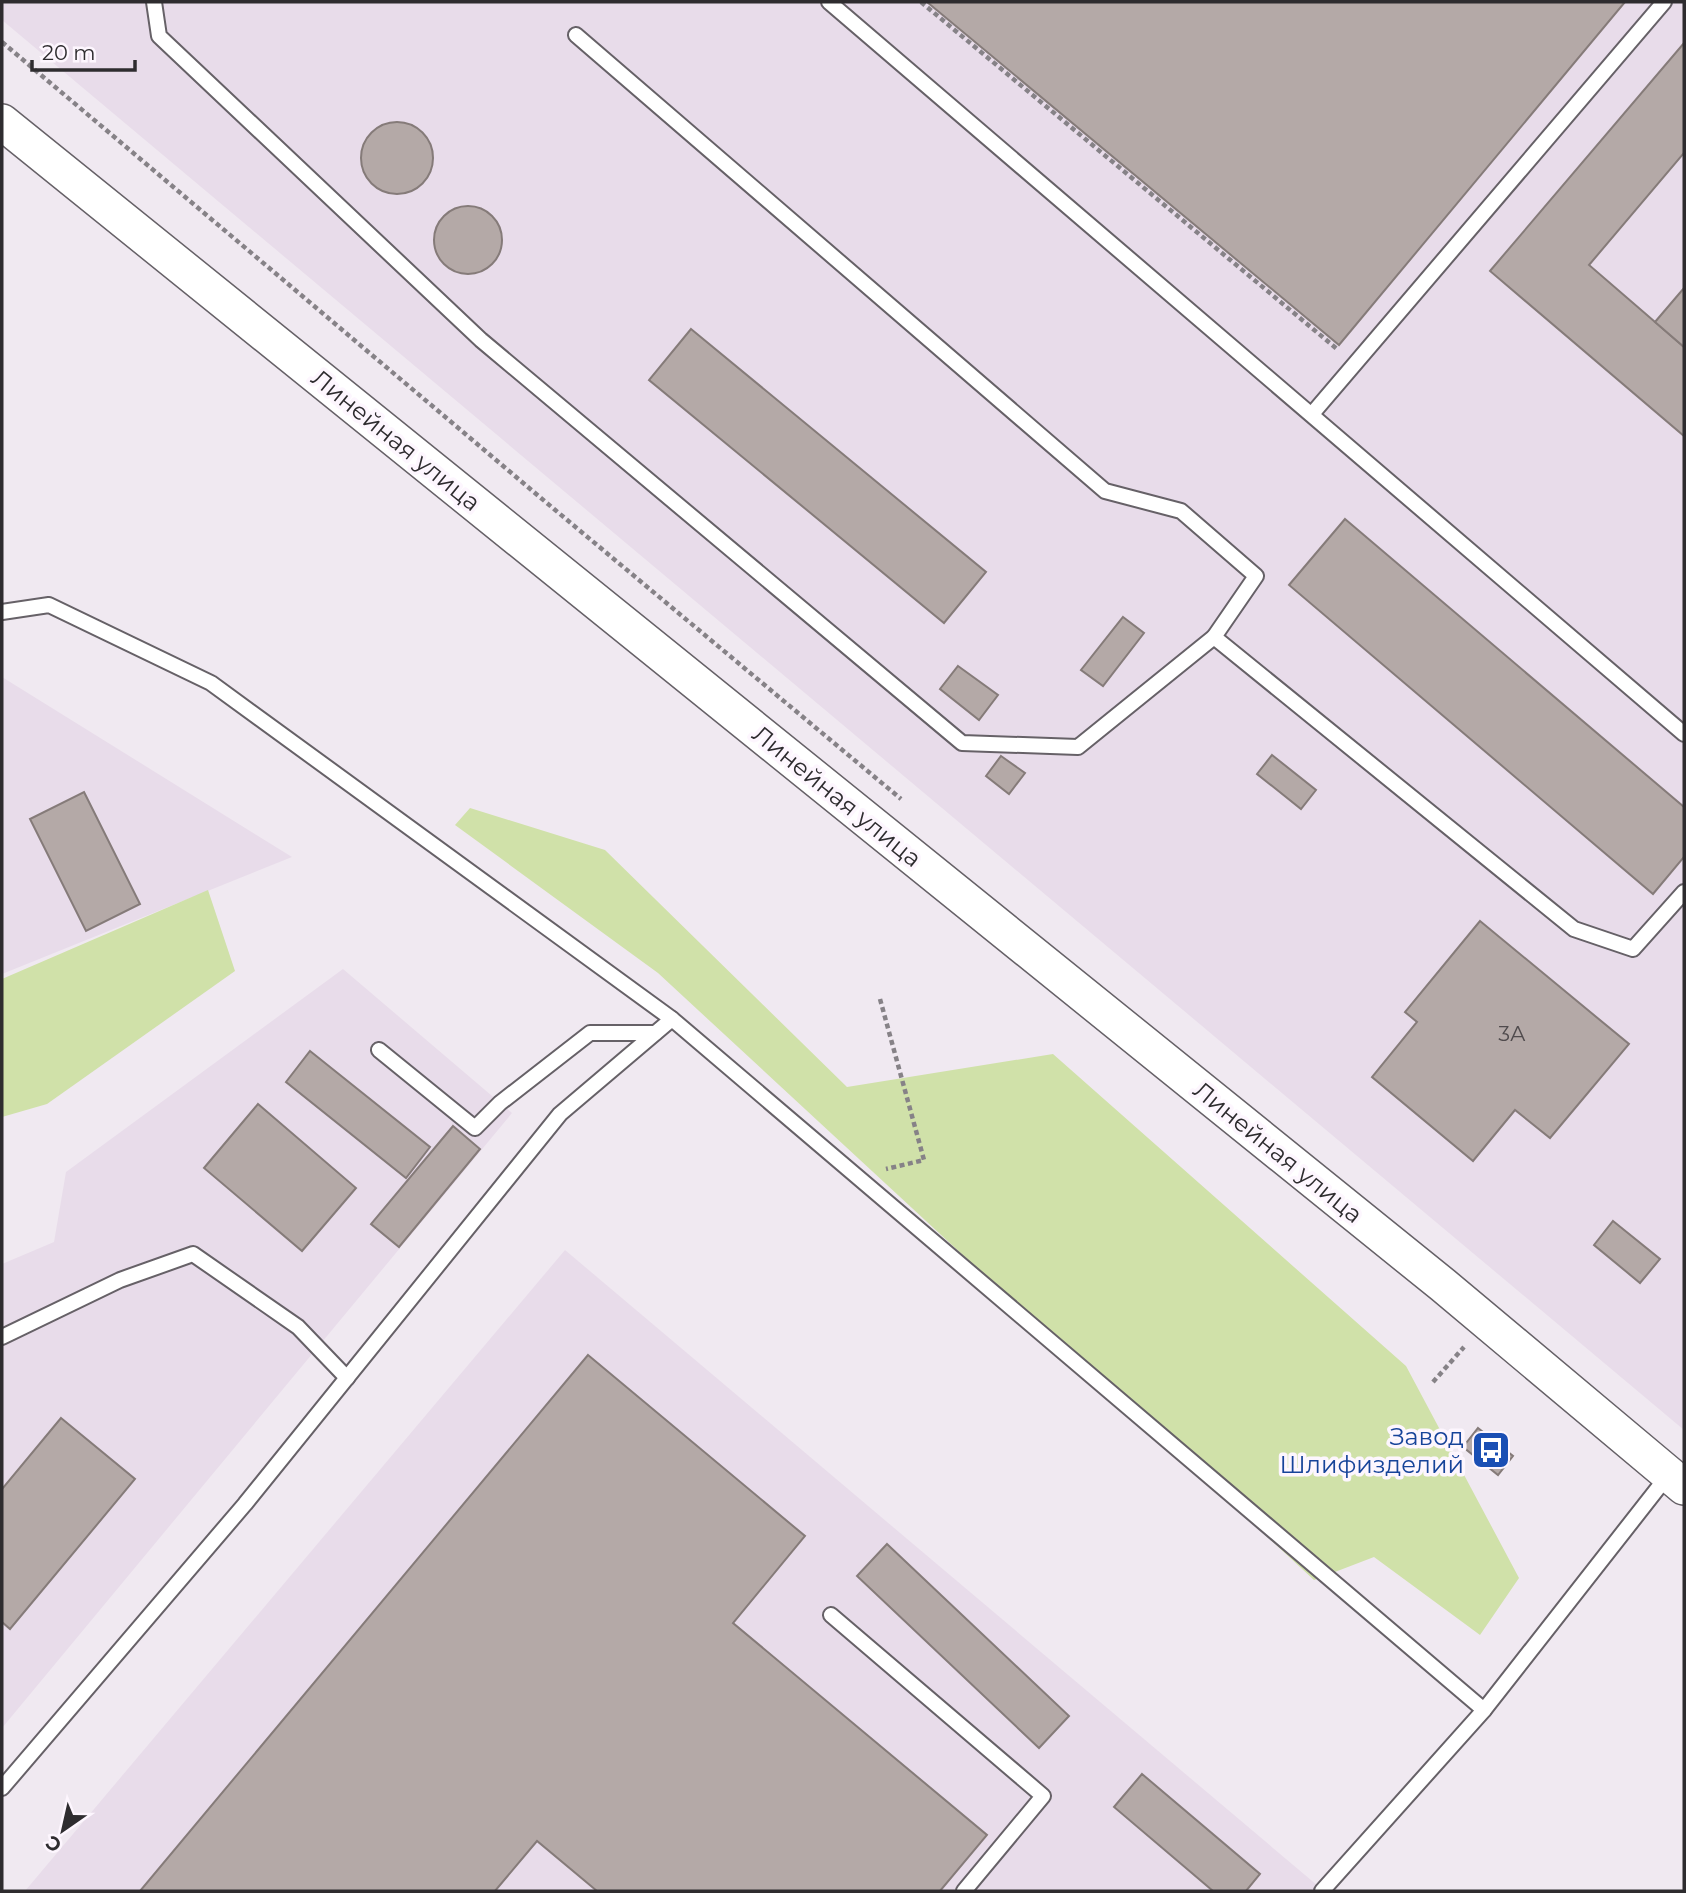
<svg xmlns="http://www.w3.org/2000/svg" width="1686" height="1893" font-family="Montserrat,sans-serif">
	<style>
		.built { fill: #e8dcea }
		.green { fill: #d0e1a9 }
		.building { fill: #b4a9a7; stroke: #857b79; stroke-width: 2 }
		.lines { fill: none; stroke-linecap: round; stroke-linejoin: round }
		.service-casing { stroke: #666167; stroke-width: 18 }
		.tertiary-casing { stroke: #666167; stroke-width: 38 }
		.path { stroke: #868287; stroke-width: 4.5; stroke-dasharray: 5 3.5; stroke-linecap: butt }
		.service { stroke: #fff; stroke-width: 14 }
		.tertiary { stroke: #fff; stroke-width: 35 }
		.labels { text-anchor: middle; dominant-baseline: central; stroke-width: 7; stroke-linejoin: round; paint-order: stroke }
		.number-label { font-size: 21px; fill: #504b4d }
		.street-label { font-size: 24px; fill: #2e2c2f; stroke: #fdf6fe }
		.transit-label { font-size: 24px; fill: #164399; stroke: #fdf6fe; text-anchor: end }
	</style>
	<rect width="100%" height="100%" fill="#f0e9f1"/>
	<g class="built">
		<polygon points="2,2 1684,2 1684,1430 2,20"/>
		<polygon points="2,677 292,857 2,974"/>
		<polygon points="343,969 512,1113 2,1728 2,1264 54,1242 66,1172"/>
		<polygon points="565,1250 1324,1891 25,1891"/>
	</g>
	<g class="green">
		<polygon points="470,808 605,850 847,1087 1053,1054 1406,1366 1519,1578 1480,1635 1374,1557 1314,1580 658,973 455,825"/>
		<polygon points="208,890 235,971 47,1104 2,1117 2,979"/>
	</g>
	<g class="building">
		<polygon points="927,2 1625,2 1339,345"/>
		<polygon points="1684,43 1684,153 1589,265 1684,347 1684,436 1490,271"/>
		<circle cx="397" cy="158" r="36"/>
		<circle cx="468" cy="240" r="34"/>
		<polygon points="1684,288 1684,347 1655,322"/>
		<polygon points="691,329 986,572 944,623 649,380"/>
		<polygon points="1345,519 1684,807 1684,857 1653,894 1289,585"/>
		<polygon points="1123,617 1144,633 1103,686 1081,670"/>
		<polygon points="958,666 998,695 979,720 940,689"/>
		<polygon points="1272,755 1316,790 1301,809 1257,774"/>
		<polygon points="1001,756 1025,773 1009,794 986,776"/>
		<polygon points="84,792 140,904 86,931 30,819"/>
		<polygon points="1480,921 1629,1044 1550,1138 1515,1110 1473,1161 1372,1077 1417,1022 1405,1012"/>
		<polygon points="310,1051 430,1147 406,1178 286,1082"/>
		<polygon points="258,1104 356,1188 302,1251 204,1168"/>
		<polygon points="453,1126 480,1149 399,1247 371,1224"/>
		<polygon points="1613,1221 1660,1259 1640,1283 1594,1245"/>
		<polygon points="588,1355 805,1536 733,1623 987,1835 940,1891 597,1891 537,1841 495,1891 140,1891"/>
		<polygon points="61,1418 135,1479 10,1629 2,1622 2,1489"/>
		<polygon points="1478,1428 1513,1456 1498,1475 1463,1447"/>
		<polygon points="887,1544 1069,1716 1039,1748 857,1576"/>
		<polygon points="1142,1774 1260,1874 1246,1891 1213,1891 1114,1807"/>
	</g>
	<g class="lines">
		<defs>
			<g id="service">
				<polyline points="154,2 159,36 481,340 962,743 1078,747 1214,637"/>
				<polyline points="829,2 1684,734"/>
				<polyline points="576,35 1105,491 1181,511 1256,576 1214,637 1574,929 1633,949 1684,892"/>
				<polyline points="1312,414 1664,2"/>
				<polyline points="2,612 49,605 211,683 672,1019"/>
				<polyline points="379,1050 475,1128 500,1103 590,1033 655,1033"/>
				<polyline points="2,1337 120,1280 193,1254 298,1327 347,1378"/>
				<polyline points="831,1615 1043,1796 964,1891"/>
				<polyline points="2,1788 245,1504 560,1114 672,1019 1484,1710"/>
				<polyline points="1322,1891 1484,1710 1669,1474"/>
			</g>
			<polyline id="tertiary" points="2,122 1443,1285 1684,1487"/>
		</defs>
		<use href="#service" class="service-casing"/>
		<use href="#tertiary" class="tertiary-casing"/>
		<g class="path">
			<polyline points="921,2 1337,349"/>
			<polyline points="2,42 554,509 901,799"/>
			<polyline points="880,999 924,1160 886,1169"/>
			<polyline points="1433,1382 1464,1347"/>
		</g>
		<use href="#service" class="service"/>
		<use href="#tertiary" class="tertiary"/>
	</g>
	<defs>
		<symbol id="bus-square" viewBox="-11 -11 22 22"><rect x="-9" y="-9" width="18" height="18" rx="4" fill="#1a4fb4" stroke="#fdf6fe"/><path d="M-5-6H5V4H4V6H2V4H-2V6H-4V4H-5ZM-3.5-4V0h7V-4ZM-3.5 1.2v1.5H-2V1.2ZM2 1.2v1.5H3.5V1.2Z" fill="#fff"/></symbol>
	</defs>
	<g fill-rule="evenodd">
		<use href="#bus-square" x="1469" y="1428" width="44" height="44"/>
	</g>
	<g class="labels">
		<g class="number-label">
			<text x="1512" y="1033">3А</text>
		</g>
		<g class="street-label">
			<text transform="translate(396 440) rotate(39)">Линейная улица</text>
			<text transform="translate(837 796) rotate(39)">Линейная улица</text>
			<text transform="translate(1278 1152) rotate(39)">Линейная улица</text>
		</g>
		<g class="transit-label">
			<text x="1464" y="1436">Завод<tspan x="1464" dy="28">Шлифизделий</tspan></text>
		</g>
	</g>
	<rect width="1686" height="1893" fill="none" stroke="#2e2c2f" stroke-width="7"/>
	<g transform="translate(63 1830) rotate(214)" stroke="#fdf6fe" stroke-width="5" paint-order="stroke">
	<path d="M0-5L12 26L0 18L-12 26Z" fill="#2e2c2f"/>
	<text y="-10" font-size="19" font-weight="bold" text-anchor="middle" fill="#2e2c2f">С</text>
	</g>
	<path d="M32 60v10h103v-10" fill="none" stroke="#2e2c2f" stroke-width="3.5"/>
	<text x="42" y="60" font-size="21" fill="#2e2c2f" stroke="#fdf6fe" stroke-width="5" paint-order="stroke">20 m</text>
</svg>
